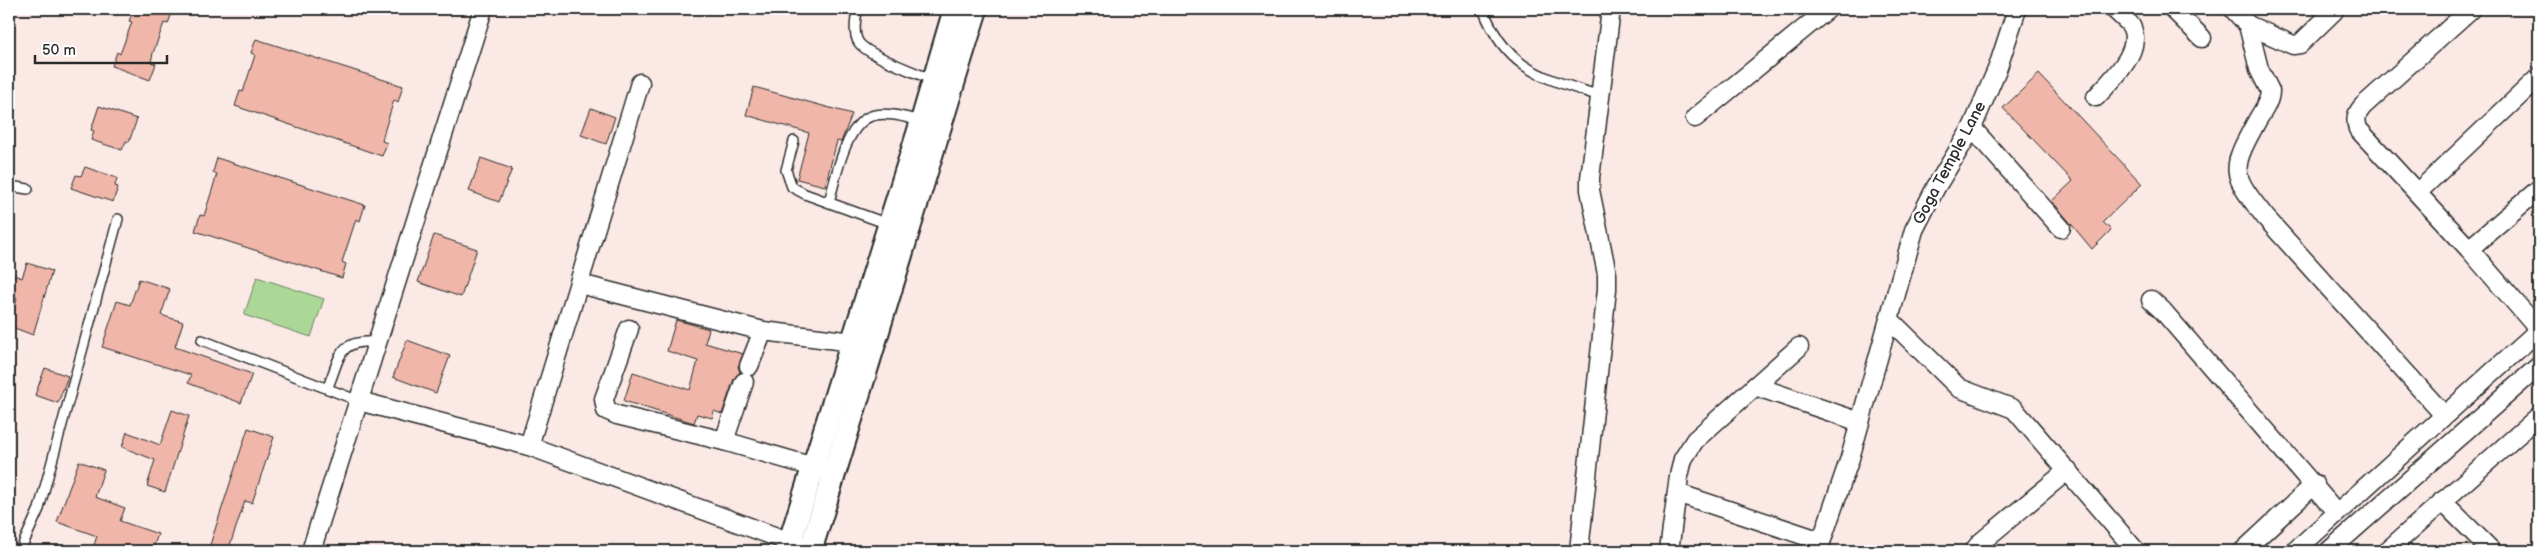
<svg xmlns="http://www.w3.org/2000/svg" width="2548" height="560" font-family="'Balsamiq Sans',sans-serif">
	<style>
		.green { fill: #acd897; stroke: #6c8261 }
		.building { fill: #efb6a9; stroke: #2b2b2b }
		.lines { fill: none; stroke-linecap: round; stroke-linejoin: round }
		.service-casing { stroke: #2b2b2b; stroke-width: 12 }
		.minor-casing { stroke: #2b2b2b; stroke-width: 21 }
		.tertiary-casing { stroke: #2b2b2b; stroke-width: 26 }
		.service { stroke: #fff; stroke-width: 9 }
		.minor { stroke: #fff; stroke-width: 18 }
		.tertiary { stroke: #fff; stroke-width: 22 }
		.labels { text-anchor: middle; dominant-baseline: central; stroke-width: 5; stroke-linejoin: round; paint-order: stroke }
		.street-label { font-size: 16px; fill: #2b2b2b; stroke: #fff }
	</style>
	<rect width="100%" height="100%" fill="#fae9e5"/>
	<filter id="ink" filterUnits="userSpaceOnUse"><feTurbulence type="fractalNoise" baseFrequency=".02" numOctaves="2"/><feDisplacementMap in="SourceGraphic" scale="10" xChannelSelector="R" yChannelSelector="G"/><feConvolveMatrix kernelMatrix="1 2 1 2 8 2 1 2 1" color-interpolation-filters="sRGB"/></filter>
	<g filter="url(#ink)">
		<polygon class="green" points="257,277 324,299 311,337 244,315"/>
		<g class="building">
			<polygon points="131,9 173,9 168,24 164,23 153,53 151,62 156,64 150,80 112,66 117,52 120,54 132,22 129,21 133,12"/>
			<polygon points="256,39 403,86 398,102 394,100 385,129 382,141 387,143 382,156 235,106 240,91 243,92 255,55 251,53"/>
			<polygon points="2039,74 2142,184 2103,222 2111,230 2092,249 2052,201 2073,181 2003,108"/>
			<polygon points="754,87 852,114 841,142 837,141 825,186 797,179 809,133 746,115"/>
			<polygon points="99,106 137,119 129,142 126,141 122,150 91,140 94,131 91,130"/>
			<polygon points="591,108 615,117 606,144 581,135"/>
			<polygon points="217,158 365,205 360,221 356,219 342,262 346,264 342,278 195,231 200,215 204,216 217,174 213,172"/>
			<polygon points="481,158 512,169 499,202 469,191"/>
			<polygon points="85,167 117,178 115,186 118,187 113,202 71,188 76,175 81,176"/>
			<polygon points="434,235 477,249 461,297 418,282"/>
			<polygon points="27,263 52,271 33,335 9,326 17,298 9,295 9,273 22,278"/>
			<polygon points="139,279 170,289 161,315 183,322 175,347 252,374 241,403 188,383 191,375 102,347 117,301 130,305"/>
			<polygon points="676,320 709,329 705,343 743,354 738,367 740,372 734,379 722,414 714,411 712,418 697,414 694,423 624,401 633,372 690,390 698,361 667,351"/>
			<polygon points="407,340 450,356 436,393 393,377"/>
			<polygon points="45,368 68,376 58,403 35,395"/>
			<polygon points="172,410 189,416 165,492 147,486 155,460 122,447 127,432 160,445"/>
			<polygon points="248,428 274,437 252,503 245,501 228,551 208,551"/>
			<polygon points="79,461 104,470 95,497 125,508 120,521 158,534 152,551 92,551 97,536 57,522"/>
		</g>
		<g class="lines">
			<defs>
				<g id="service">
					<path d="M858 9C855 18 853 35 859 43 869 56 917 73 933 80"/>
					<path d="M1483 9C1507 71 1543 77 1600 96"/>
					<polyline points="794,141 786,170 792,187 805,194 888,224"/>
					<polyline points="9,186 28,189"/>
					<path d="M829 202C836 177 846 120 875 115 890 112 907 118 921 121"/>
					<polyline points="202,340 359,401"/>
					<path d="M328 387C341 355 338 339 378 342"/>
					<polyline points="20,551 39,509 118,219"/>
				</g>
				<g id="minor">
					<polyline points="2173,9 2202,38"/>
					<path d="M2233 9 2248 25 2259 69 2270 91C2270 101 2263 111 2258 119 2230 170 2229 172 2266 218L2444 415"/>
					<polyline points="2248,25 2293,45 2300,44 2334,11"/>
					<path d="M2096 97C2111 81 2144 50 2131 26 2127 20 2119 14 2114 9"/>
					<polyline points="1695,118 1828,9"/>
					<polyline points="1972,128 2061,228"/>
					<polyline points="2418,192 2539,77"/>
					<polyline points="2469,249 2539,189"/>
					<polyline points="580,284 763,331 853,342"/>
					<polyline points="2151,300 2163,311 2337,513"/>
					<polyline points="1889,319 1959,388 2014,409 2136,551"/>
					<polyline points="629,329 604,399 606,410 617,415 724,441 824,470"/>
					<polyline points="749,366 763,331"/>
					<polyline points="1755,386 1860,422"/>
					<polyline points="359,401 529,446 801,546"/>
					<polyline points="724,441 744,382"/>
					<polyline points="529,446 640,83"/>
					<polyline points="1677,493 1821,541"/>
					<polyline points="2442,501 2492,551"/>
					<polyline points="311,551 483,9"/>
					<polyline points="1579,551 1607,289 1607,274 1590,190 1590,178 1611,9"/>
					<polyline points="1669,551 1679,476 1683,459 1695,440 1799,347"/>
					<polyline points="1818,551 1850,458 1914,230 1936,187 1972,128 1998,67 2017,9"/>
					<polyline points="1974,551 1980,543 2068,470"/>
					<polyline points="2243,551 2315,484"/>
					<path d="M2295 551 2539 330 2469 249 2358 129C2355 119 2356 114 2363 106L2471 9"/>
					<polyline points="2329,551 2539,366"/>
					<polyline points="2387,551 2539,416"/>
				</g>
				<g id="tertiary">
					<polyline points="787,551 922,121 955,9"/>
					<path d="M810 551C867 371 920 189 976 9"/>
				</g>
			</defs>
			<use href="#service" class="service-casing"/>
			<use href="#minor" class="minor-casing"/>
			<use href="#tertiary" class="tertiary-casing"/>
			<use href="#service" class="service"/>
			<use href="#minor" class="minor"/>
			<use href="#tertiary" class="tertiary"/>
		</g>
	</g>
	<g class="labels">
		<g class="street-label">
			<text transform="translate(1950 163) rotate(-62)">Goga Temple Lane</text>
		</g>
	</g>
	<rect width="2548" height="560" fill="none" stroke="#fff" stroke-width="30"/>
	<rect x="15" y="15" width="2518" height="530" fill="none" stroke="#2b2b2b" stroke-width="2" filter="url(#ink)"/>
	<path d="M35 55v8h132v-8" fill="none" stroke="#2b2b2b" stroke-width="2.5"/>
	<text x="42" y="55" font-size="15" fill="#2b2b2b" stroke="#ffffff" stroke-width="4" paint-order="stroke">50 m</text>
</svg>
